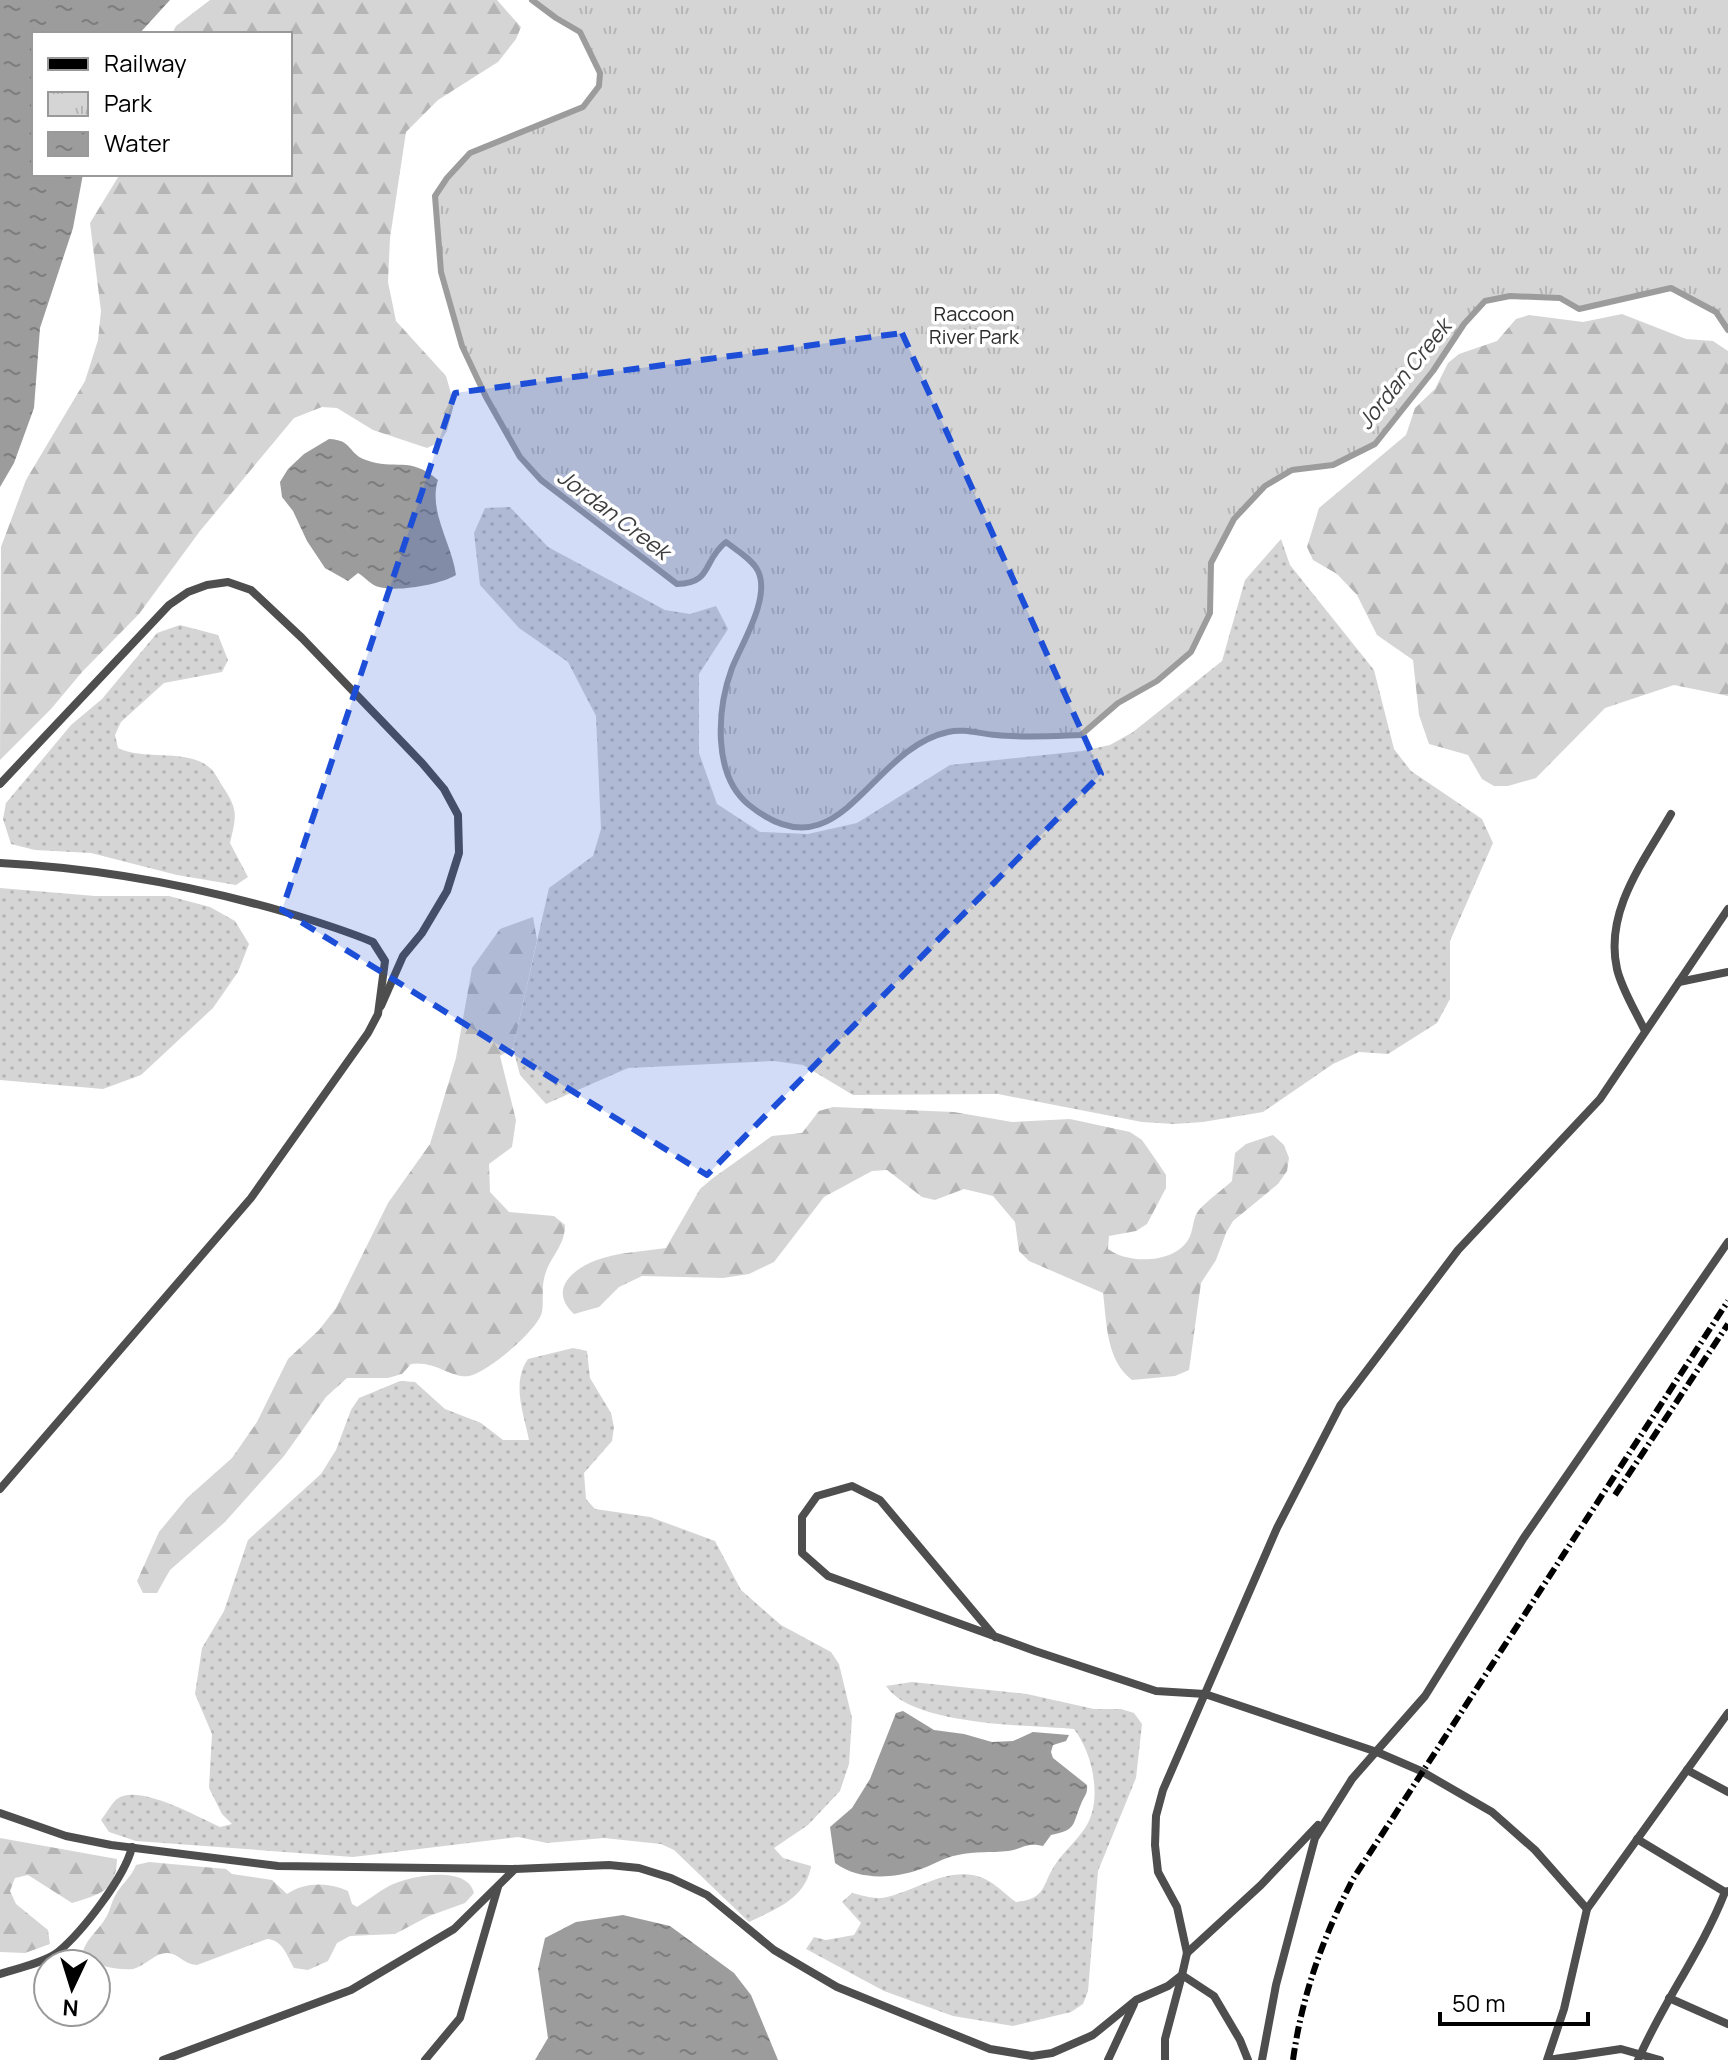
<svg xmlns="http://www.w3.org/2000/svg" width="1728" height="2060" font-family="Manrope,sans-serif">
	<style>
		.grass { fill: url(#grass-dots) }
		.forest { fill: url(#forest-firs) }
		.park { fill: url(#park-tufts) }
		.water { fill: url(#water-ripples) }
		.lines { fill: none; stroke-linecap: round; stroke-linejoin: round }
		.stream { stroke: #9c9c9c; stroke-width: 6 }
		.service { stroke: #4e4e4e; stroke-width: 8 }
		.rail { stroke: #000; stroke-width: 6; stroke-dasharray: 12 4 2 4; stroke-linecap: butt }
		.marked { fill: #1d4ed8; fill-opacity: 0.2; stroke: #1d4ed8; stroke-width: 6; stroke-dasharray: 16 10; stroke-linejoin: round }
		.labels { text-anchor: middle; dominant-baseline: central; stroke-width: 7; stroke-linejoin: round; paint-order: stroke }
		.park-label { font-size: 20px; fill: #2c2c2c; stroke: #fff }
		.water-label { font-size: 22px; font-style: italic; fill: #3d3d3d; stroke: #fff }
	</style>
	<defs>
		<pattern id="grass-dots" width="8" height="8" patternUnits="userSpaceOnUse" patternTransform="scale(2)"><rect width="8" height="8" fill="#d5d5d5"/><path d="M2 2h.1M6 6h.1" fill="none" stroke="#b5b5b5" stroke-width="1.8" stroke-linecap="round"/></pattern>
		<pattern id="forest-firs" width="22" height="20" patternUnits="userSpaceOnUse" patternTransform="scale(2)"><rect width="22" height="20" fill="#d5d5d5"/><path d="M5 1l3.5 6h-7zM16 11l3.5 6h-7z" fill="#b5b5b5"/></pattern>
		<pattern id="park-tufts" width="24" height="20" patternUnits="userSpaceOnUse" patternTransform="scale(2)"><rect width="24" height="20" fill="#d5d5d5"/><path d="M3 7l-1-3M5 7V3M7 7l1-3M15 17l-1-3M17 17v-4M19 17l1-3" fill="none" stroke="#b5b5b5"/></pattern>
		<pattern id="water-ripples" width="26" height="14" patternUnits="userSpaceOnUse" patternTransform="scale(2)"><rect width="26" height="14" fill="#9c9c9c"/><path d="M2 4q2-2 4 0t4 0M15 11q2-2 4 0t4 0" fill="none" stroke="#7d7d7d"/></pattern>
	</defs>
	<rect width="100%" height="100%" fill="#fff"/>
	<g class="grass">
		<polygon points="510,507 548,547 665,610 690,614 716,606 728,629 699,674 699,753 717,804 760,832 808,834 857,823 950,765 1082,751 1110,745 1133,732 1222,661 1245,580 1281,539 1290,565 1374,670 1394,749 1411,771 1482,819 1493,843 1450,941 1450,999 1437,1023 1388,1054 1359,1052 1333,1064 1263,1112 1203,1122 1174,1124 1142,1122 998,1094 853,1095 803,1065 774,1061 628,1068 546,1104 520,1075 513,1048 549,888 593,856 601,829 596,716 568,662 519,628 480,585 474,533 485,508"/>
		<path d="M180 625 218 635 228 660 222 672 164 683 121 722 115 735 118 748C144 761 188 748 210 768 214 771 218 779 221 784 238 809 237 814 230 843L248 877 236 885 177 875 91 853 35 850 11 844 3 819 6 803 71 725 102 699 157 633Z"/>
		<polygon points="0,888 95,896 169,896 210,907 235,921 249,944 238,972 213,1008 141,1075 103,1089 0,1080"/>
		<path d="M573 1348 587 1351 590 1378 611 1413 614 1427 612 1441 584 1473 586 1499 595 1509 650 1517 715 1541 741 1590 781 1625 831 1652 839 1664 852 1718 849 1764 840 1791 808 1825 774 1848 783 1858 811 1866C806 1898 776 1909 749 1922L674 1850 661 1844 604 1838 547 1843 518 1837 353 1857 136 1841 109 1832 101 1820C106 1814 111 1804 117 1799 138 1783 198 1817 220 1827L232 1824 222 1814 209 1788 212 1734 195 1694 202 1648 224 1611 248 1540 321 1474 336 1450 351 1410 359 1398 400 1381 415 1382 445 1409 481 1423 503 1440H529C524 1414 511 1383 528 1359Z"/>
		<path d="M912 1682 1027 1694 1094 1709H1121L1134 1713 1142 1724 1136 1778 1098 1871 1088 1991 1083 2004 1071 2012 1013 2026 953 2016 884 1991 806 1949 814 1937 826 1940 854 1935 861 1923 842 1902 852 1893C861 1895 873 1899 882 1898 916 1892 950 1863 985 1879 996 1884 1006 1895 1016 1902 1048 1899 1041 1884 1057 1862 1066 1849 1080 1838 1088 1823 1102 1796 1092 1752 1074 1729 1029 1725 912 1726 886 1686Z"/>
	</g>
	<g class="forest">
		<polygon points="210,0 497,0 521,27 516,39 498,62 438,100 406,132 390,238 388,282 396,321 446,376 454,404 447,431 440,442 427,448 373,430 337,408 322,407 294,418 200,531 139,614 82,672 51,709 0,760 1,547 26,480 85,381 98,340 101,311 90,223 120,174 290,174 290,34 172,34 176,26"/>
		<polygon points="1622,314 1686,339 1713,341 1728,351 1728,696 1674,685 1605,708 1536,778 1508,786 1494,786 1482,779 1468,755 1429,744 1419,715 1413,660 1377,635 1357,595 1337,574 1313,560 1307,547 1319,508 1406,435 1415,408 1435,389 1448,363 1459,354 1497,341 1516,319 1529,315 1583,322"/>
		<path d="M533 917 537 940 513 1048 500 1056 516 1120 512 1147 489 1164 490 1192 509 1212 554 1216 565 1225C565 1246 550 1257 545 1275 541 1287 544 1301 542 1312 538 1330 488 1372 469 1376 452 1379 435 1360 411 1364L402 1374 388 1378H347L326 1397 284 1456 225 1522 170 1570 157 1593H143L137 1581 159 1532 187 1498 232 1458 257 1422 288 1359 319 1330 336 1308 388 1203 430 1144 456 1058 472 968 500 929Z"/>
		<path d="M833 1107 954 1112 1012 1122 1070 1119 1130 1132 1142 1140 1158 1163 1166 1175V1188L1147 1224 1136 1231 1109 1236 1108 1249C1128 1264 1173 1264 1188 1240 1194 1231 1192 1218 1199 1210 1208 1200 1221 1191 1232 1181L1235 1153 1246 1144 1273 1135 1284 1145 1289 1158 1287 1171 1278 1184 1233 1221 1226 1233 1216 1260 1201 1283 1189 1370 1175 1376 1132 1380C1106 1360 1107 1324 1103 1293L1029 1261 1019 1251 1015 1222 993 1196 964 1189 935 1200 922 1197 887 1170 872 1171 824 1197 774 1262 749 1274 723 1278 642 1276 619 1287 599 1307 574 1314C546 1288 576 1266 603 1258 623 1252 646 1251 666 1248L700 1189 713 1178 772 1136 802 1133 819 1111Z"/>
		<path d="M0 1838 117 1859C116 1892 100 1894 72 1903L28 1875 15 1878 10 1891 16 1904 48 1930 50 1944 25 1953 0 1952Z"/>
		<path d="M149 1862 226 1869 232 1874 272 1880 287 1894C305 1882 329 1882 348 1891L352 1904 357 1907C368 1900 378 1892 389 1886 409 1876 467 1864 474 1893L465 1903 429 1916 395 1934 350 1936 337 1943 328 1961 308 1970 294 1968C287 1956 283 1940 267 1939L197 1965C185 1965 179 1954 168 1953 156 1952 145 1966 133 1969 118 1971 97 1964 82 1962 81 1942 96 1934 105 1919 110 1912 111 1903 115 1896 121 1884 131 1878 136 1865Z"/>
	</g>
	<path class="park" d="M532 0H1728V330L1716 312 1671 288 1579 309 1559 298 1510 296 1485 301 1464 324 1433 371 1375 444 1333 465 1292 470 1265 486 1234 519 1211 563 1210 613 1191 652 1157 681 1118 703 1081 735C1053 736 1024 738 996 735 980 734 964 728 948 732 940 734 932 739 926 742 853 777 836 875 744 801 734 793 729 777 725 764 719 741 721 715 725 692 732 659 773 601 758 571 752 559 736 550 726 542 703 560 711 584 677 584L541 480 520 457 486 397 462 346 441 272 435 196 447 178 470 153 583 107 599 86 600 73 580 32 556 18Z"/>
	<g class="water">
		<polygon points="0,0 170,0 139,34 34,34 34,174 83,174 73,228 40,328 34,408 14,463 0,487"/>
		<path d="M329 439C353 440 348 454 366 460 395 471 409 455 438 480 428 511 452 544 456 575 439 585 398 592 379 587 372 586 365 577 358 573L348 581 325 568 307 541 293 511 282 497 280 482 288 469 304 454Z"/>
		<path d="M903 1711 934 1730 964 1734 992 1742 1013 1741 1033 1732 1069 1735 1066 1741 1053 1745 1051 1752 1053 1758 1087 1785C1088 1794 1084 1796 1081 1804 1072 1825 1077 1830 1051 1835L1043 1846C1025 1842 1023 1849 1008 1851 991 1853 975 1851 958 1855 944 1857 932 1866 918 1870 891 1879 858 1880 835 1863L830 1827 852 1808 870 1779 896 1713Z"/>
		<polygon points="623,1915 670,1926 734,1973 751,1995 778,2060 535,2060 548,2038 538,1969 545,1938 576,1922"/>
	</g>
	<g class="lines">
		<path class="stream" d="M532 0 556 18 580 32 600 73 599 86 583 107 470 153 447 178 435 196 441 272 462 346 486 397 520 457 541 480 677 584C713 583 702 561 726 542 736 550 752 559 758 571 771 597 742 643 732 668 717 709 712 775 749 805 841 879 868 749 948 732 964 728 980 734 996 735 1024 738 1053 736 1081 735L1118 703 1157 681 1191 652 1210 613 1211 563 1234 519 1265 486 1292 470 1333 465 1375 444 1433 371 1464 324 1485 301 1510 296 1560 298 1579 309 1671 288 1716 312 1728 330"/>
		<g class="service">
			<polyline points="0,784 169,605 188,592 207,585 228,582 251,590 302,638 422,763 444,789 458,815 459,853 447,891 422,933 403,956 381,1006"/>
			<path d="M0 863C98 868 191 885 285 912 315 921 344 930 373 942L385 961 378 1014 368 1033 251 1198 0 1489"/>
			<polyline points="1679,982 1728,972"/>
			<path d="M1645 1031C1636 1012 1622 990 1617 969 1604 911 1644 861 1671 814"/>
			<polyline points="995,1637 880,1500 852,1486 817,1496 802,1517 802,1553 828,1576 1035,1651 1156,1691 1205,1694 1377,1752 1421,1771 1492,1812 1535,1850 1587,1909"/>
			<polyline points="1687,1770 1728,1792"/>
			<polyline points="0,1813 66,1836 111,1845 278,1866 515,1869 609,1865 639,1868 671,1878 707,1895 774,1950 837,1987 990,2049 1032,2056 1052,2053 1093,2035 1136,2000 1168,1986 1182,1975 1187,1953 1177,1907 1158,1872 1155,1845 1156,1816 1163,1790 1277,1528 1340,1406 1458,1250 1600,1099 1728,909"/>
			<polyline points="1637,1839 1725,1892"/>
			<polyline points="1187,1953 1261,1885 1318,1825"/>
			<path d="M0 1974C15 1969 46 1962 58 1952 82 1932 125 1877 132 1847"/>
			<polyline points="1669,1998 1728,2024"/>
			<polyline points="163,2060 351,1990 454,1929 515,1869"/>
			<polyline points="425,2060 460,2018 498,1887"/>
			<polyline points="1108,2060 1134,2004"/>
			<polyline points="1165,2060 1165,2039 1182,1975 1214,1996 1240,2040 1248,2060"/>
			<polyline points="1262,2060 1276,1985 1315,1838 1352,1779 1425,1696 1523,1539 1728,1242"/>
			<polyline points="1547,2060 1564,2009 1587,1909 1728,1713"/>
			<polyline points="1548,2060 1621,2049 1660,2060"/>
			<path d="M1638 2060C1663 2002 1702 1951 1725 1892L1728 1891"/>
		</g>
		<g class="rail">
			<polyline points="1615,1495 1728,1324"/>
			<path d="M1293 2060C1302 1995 1323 1937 1353 1879L1728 1301"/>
		</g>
	</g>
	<path class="marked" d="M902 333 1101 774 707 1175 282 910 455 393Z"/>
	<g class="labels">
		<g class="park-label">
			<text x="974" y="313">Raccoon<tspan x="974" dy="23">River Park</tspan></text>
		</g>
		<g class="water-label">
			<text transform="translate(1404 374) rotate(-51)">Jordan Creek</text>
			<text transform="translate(614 514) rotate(37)">Jordan Creek</text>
		</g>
	</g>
	<rect x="32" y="32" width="260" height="144" fill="#ffffff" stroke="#999999" stroke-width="2"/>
	<rect x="48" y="58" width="40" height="12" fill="#000000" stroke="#999999" stroke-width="2"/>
	<text x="104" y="72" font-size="24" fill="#000000">Railway</text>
	<rect x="48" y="92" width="40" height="24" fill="url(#park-tufts)" stroke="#999999" stroke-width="2"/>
	<text x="104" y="112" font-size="24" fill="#000000">Park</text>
	<rect x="48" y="132" width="40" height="24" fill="url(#water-ripples)" stroke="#999999" stroke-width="2"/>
	<text x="104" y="152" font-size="24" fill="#000000">Water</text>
	<g transform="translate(72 1988) rotate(184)"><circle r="38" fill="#ffffff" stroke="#999999" stroke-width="2"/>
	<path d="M0-6L14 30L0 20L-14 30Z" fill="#000000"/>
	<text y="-12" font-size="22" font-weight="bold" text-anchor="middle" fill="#000000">N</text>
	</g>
	<path d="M1440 2012v12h148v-12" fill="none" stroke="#000000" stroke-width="4"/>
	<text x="1452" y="2012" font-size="24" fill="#000000" stroke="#ffffff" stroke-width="6" paint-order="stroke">50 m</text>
</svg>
